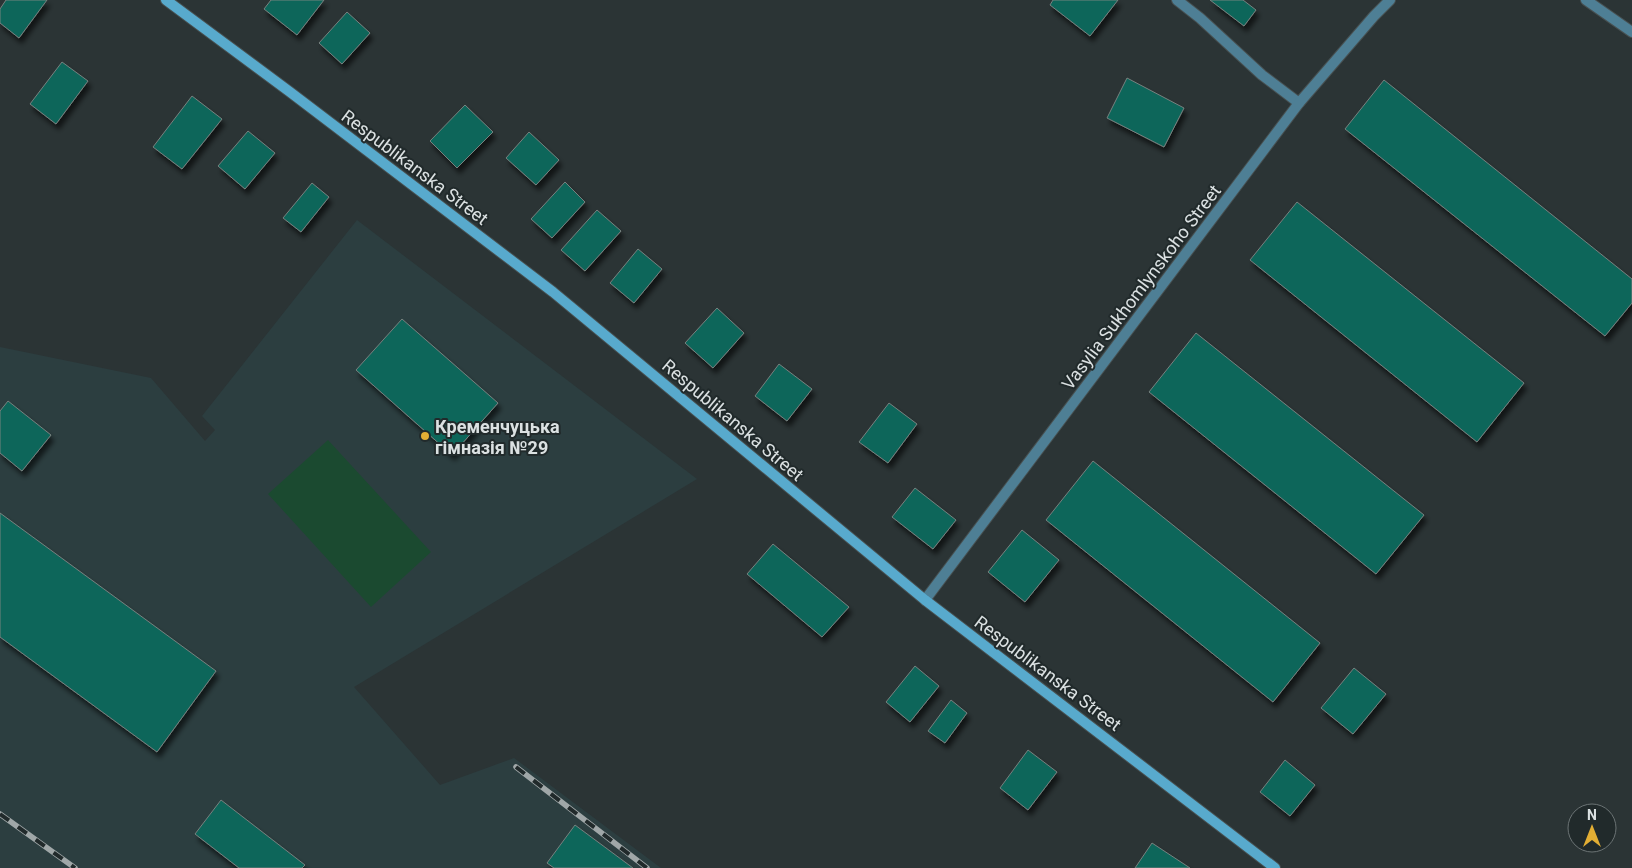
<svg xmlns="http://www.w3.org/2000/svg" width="1632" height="868" font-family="Roboto,sans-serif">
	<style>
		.built { fill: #2c3e40 }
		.green { fill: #1b4a30 }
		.building { fill: #0c665a; stroke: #77817f; filter: url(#shadow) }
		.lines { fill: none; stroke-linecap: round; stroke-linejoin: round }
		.street-casing { stroke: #475051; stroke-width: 12 }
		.secondary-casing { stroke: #475051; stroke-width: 12 }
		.street { stroke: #4e7f95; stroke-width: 10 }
		.secondary { stroke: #58aacd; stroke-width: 10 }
		.rail-casing { stroke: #a0a7a8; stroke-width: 5.5 }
		.rail { stroke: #212a2b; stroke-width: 4; stroke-dasharray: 11; stroke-linecap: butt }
		.poi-dot { fill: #e2ae34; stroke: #212a2b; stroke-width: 2 }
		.labels { text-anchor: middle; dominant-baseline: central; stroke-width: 4; stroke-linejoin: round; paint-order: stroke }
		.street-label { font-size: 18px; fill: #dbe1e2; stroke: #212a2b }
		.poi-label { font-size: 18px; font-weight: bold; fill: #dbe1e2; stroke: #212a2b; text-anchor: start }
	</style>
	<defs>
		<filter id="shadow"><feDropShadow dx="3" dy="5.5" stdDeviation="2.5" flood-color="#0009"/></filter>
	</defs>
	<rect width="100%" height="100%" fill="#2b3435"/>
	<polygon class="built" points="357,220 697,479 354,687 440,785 514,758 661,868 0,868 0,347 151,378 205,441 215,430 202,416"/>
	<polygon class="green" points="328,440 431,552 371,607 268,494"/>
	<g class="building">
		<polygon points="6,0 47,0 19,38 0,23 0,9"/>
		<polygon points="271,0 324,0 297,35 264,9"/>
		<polygon points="1053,0 1118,0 1090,36 1050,5"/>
		<polygon points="1210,0 1243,0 1256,10 1244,26"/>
		<polygon points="347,12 370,33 342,64 319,43"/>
		<polygon points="62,62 88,81 56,124 30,104"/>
		<polygon points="1127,78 1184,108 1164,147 1107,118"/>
		<polygon points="1384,80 1632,279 1632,303 1605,336 1345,129"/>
		<polygon points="192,96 222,119 182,169 153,147"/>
		<polygon points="465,105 493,132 457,168 430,141"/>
		<polygon points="248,131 275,153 245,189 218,166"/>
		<polygon points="529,132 559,160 536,185 506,158"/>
		<polygon points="565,182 585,202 552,238 531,219"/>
		<polygon points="312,183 329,197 301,232 283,218"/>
		<polygon points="1297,202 1524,383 1477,442 1250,260"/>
		<polygon points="597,210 621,231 585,271 561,250"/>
		<polygon points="638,249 662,269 634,303 610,283"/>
		<polygon points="717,308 744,333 713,368 685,343"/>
		<polygon points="402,319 498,403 452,455 356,370"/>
		<polygon points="1196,333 1424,515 1376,574 1149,392"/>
		<polygon points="779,364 812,389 787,421 755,396"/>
		<polygon points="8,401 51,435 22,471 0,453 0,411"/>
		<polygon points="889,403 917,424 888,463 859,442"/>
		<polygon points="1093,461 1320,643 1273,702 1046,520"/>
		<polygon points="915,488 956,520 933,549 892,517"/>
		<polygon points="0,513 216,671 157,752 0,637"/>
		<polygon points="1022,530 1059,560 1025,602 988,572"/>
		<polygon points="773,544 849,607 822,637 747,574"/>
		<polygon points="915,666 939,686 910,722 886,702"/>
		<polygon points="1354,668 1386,694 1353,734 1321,708"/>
		<polygon points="951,700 967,713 945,743 928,731"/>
		<polygon points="1028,750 1057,772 1028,810 1000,788"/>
		<polygon points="1285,760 1315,785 1290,816 1260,792"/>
		<polygon points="221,800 305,865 302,868 239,868 195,834"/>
		<polygon points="575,825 633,868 554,868 547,863"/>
		<polygon points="1152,843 1190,868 1135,868"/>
	</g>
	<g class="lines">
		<defs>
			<g id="street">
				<polyline points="1177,0 1200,18 1262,75 1299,103"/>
				<polyline points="1586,0 1632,32"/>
				<polyline points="925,600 1299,103 1374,16 1390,0"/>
			</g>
			<polyline id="secondary" points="166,0 290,92 553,292 925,600 1275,868"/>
		</defs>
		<use href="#street" class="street-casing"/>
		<use href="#secondary" class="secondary-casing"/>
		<use href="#street" class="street"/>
		<use href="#secondary" class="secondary"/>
		<defs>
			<g id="rail">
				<polyline points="516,767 647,868"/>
				<polyline points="0,814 75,868"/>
			</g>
		</defs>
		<use href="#rail" class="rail-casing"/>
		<use href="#rail" class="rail"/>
	</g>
	<circle class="poi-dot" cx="425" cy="436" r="5"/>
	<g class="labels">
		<g class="street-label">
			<text transform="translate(415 167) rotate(37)">Respublikanska Street</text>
			<text transform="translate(1141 287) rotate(-53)">Vasylia Sukhomlynskoho Street</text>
			<text transform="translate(733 420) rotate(40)">Respublikanska Street</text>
			<text transform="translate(1048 673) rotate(37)">Respublikanska Street</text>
		</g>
		<g class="poi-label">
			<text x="435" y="426">Кременчуцька<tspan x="435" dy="21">гімназія №29</tspan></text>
		</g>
	</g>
	<g transform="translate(1592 828)"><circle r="24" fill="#212a2b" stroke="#6b7374"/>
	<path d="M0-4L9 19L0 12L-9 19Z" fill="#e2ae34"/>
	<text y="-8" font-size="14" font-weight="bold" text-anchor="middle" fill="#dbe1e2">N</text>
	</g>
</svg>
